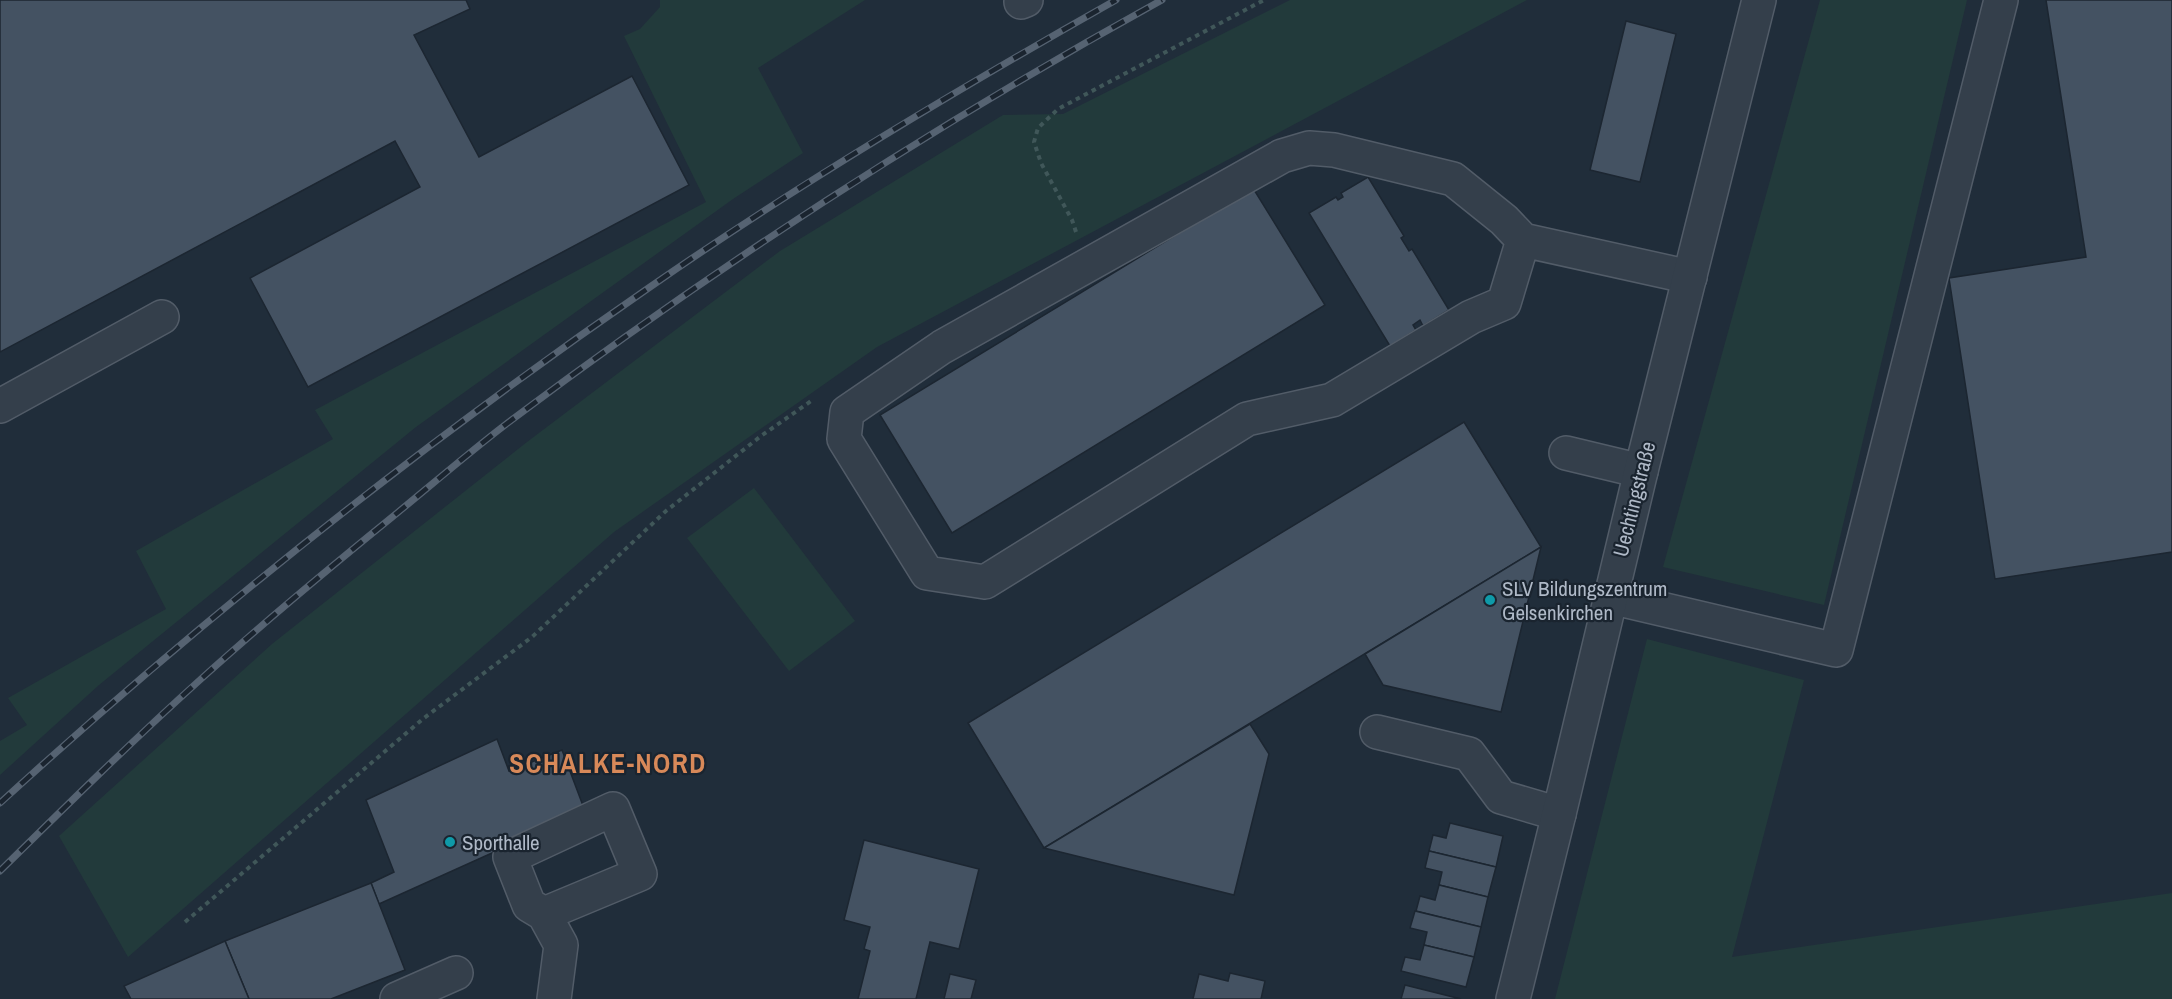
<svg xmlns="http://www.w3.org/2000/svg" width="2172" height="999" font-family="'Archivo Narrow',sans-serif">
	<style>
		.green { fill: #223a3b }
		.building { fill: #445262; stroke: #1c2631; stroke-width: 1.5 }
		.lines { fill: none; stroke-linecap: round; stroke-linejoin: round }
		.minor-casing { stroke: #525c68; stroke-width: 36 }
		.path { stroke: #405759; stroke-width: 4; stroke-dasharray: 4.5 4.5; stroke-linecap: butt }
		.minor { stroke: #343f4b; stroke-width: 33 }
		.rail-casing { stroke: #566372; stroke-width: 7 }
		.rail { stroke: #1a242f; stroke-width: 4.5; stroke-dasharray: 14; stroke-linecap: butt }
		.culture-dot { fill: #0f9aa8; stroke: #1a242f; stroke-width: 2 }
		.labels { text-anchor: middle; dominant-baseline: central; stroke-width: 4.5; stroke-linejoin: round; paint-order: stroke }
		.street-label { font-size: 21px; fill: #afb9c7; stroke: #1a242f }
		.poi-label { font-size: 21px; fill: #afb9c7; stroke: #1a242f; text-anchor: start }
		.district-label { font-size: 27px; font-weight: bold; letter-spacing: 1.5px; fill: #d88959; stroke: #1a242f }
	</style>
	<rect width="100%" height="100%" fill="#202d3a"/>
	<g class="green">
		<polygon points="660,0 865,0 758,68 803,153 733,199 416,427 99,685 0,775 0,741 27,725 8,698 166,609 136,551 333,439 315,410 706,202 624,36 640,29 660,7"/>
		<polygon points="1290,0 1527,0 877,347 614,532 128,957 59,836 272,644 527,442 780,251 1003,115 1063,114"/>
		<polygon points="1820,0 1967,0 1824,605 1663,567"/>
		<polygon points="754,488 855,621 789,671 687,538"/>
		<polygon points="1647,639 1804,680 1732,957 2172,893 2172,999 1555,999"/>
	</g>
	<g class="building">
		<polygon points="0,0 466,0 470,9 414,35 479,157 632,76 689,185 308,387 250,278 420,187 395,141 0,352"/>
		<polygon points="2046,0 2172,0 2172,552 1995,579 1949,278 2086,257"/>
		<polygon points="1626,21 1676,34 1640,182 1590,170"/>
		<polygon points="1368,177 1404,236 1401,238 1409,251 1412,249 1449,310 1423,326 1420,320 1413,325 1416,330 1390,346 1309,213 1336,197 1338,200 1343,197 1341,193"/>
		<polygon points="1253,188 1325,305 952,533 880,415"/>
		<polygon points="1464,422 1541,547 1044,848 968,723"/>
		<polygon points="1541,547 1501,712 1383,685 1365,654"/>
		<polygon points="1250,724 1269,754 1234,895 1044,848"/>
		<polygon points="497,739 509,771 562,750 585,811 379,904 371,883 394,872 366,800"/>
		<polygon points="1450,823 1503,836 1496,867 1429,851 1433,835 1446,838"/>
		<polygon points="864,840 979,869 959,949 930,942 916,999 858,999 870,951 864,949 870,927 844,920"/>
		<polygon points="1429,851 1496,867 1488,897 1439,885 1442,872 1425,868"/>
		<polygon points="371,883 405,970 331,999 249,999 225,941"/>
		<polygon points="1439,885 1488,897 1481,927 1416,911 1420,896 1435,900"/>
		<polygon points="1415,911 1481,927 1474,957 1424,945 1427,932 1410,928"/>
		<polygon points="225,941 249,999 131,999 124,986"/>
		<polygon points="1424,945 1474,957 1466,987 1401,971 1405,957 1420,960"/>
		<polygon points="1230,973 1265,981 1261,999 1193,999 1199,974 1228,981"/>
		<polygon points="950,974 976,980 971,999 944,999"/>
		<polygon points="1405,985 1461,999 1401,999"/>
	</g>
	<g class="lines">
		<defs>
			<g id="minor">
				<polyline points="1021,2 1026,0"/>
				<polyline points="1523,240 1504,303 1471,317 1332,400 1247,419 985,582 927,573 844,439 847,412 942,347 1282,156 1309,148 1334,150 1453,179 1504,220 1523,240 1690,277"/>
				<polyline points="0,406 162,317"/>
				<polyline points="1566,453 1641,471"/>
				<polyline points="1610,597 1836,650 2001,0"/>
				<polyline points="1377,732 1469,754 1501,797 1559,814"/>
				<polyline points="544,914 640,874 613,809 510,857 529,905 544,914 561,945 554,999"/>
				<polyline points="397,999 456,973"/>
				<polyline points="1513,999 1559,814 1641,471 1759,0"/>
			</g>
		</defs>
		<use href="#minor" class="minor-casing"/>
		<g class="path">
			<polyline points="1076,232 1072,220 1041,163 1034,142 1038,128 1058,109 1264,0"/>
			<polyline points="185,922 424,718 532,637 666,511 761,436 814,399"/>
		</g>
		<use href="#minor" class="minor"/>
		<defs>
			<g id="rail">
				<path d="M0 803C205 616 422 444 650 287 800 183 958 89 1116 0"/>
				<path d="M0 871C66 806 132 741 201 679 263 623 327 570 391 518 429 487 466 455 505 425 713 268 933 126 1162 0"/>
			</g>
		</defs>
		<use href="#rail" class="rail-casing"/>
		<use href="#rail" class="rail"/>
	</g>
	<g class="culture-dot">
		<circle cx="1490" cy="600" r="6"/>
		<circle cx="450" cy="842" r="6"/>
	</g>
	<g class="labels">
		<g class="street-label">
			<text transform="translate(1634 499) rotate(-76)">Uechtingstraße</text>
		</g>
		<g class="poi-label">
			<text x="1502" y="588">SLV Bildungszentrum<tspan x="1502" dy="24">Gelsenkirchen</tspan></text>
			<text x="462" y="842">Sporthalle</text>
		</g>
		<g class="district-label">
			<text x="608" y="763">SCHALKE-NORD</text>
		</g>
	</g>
</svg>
